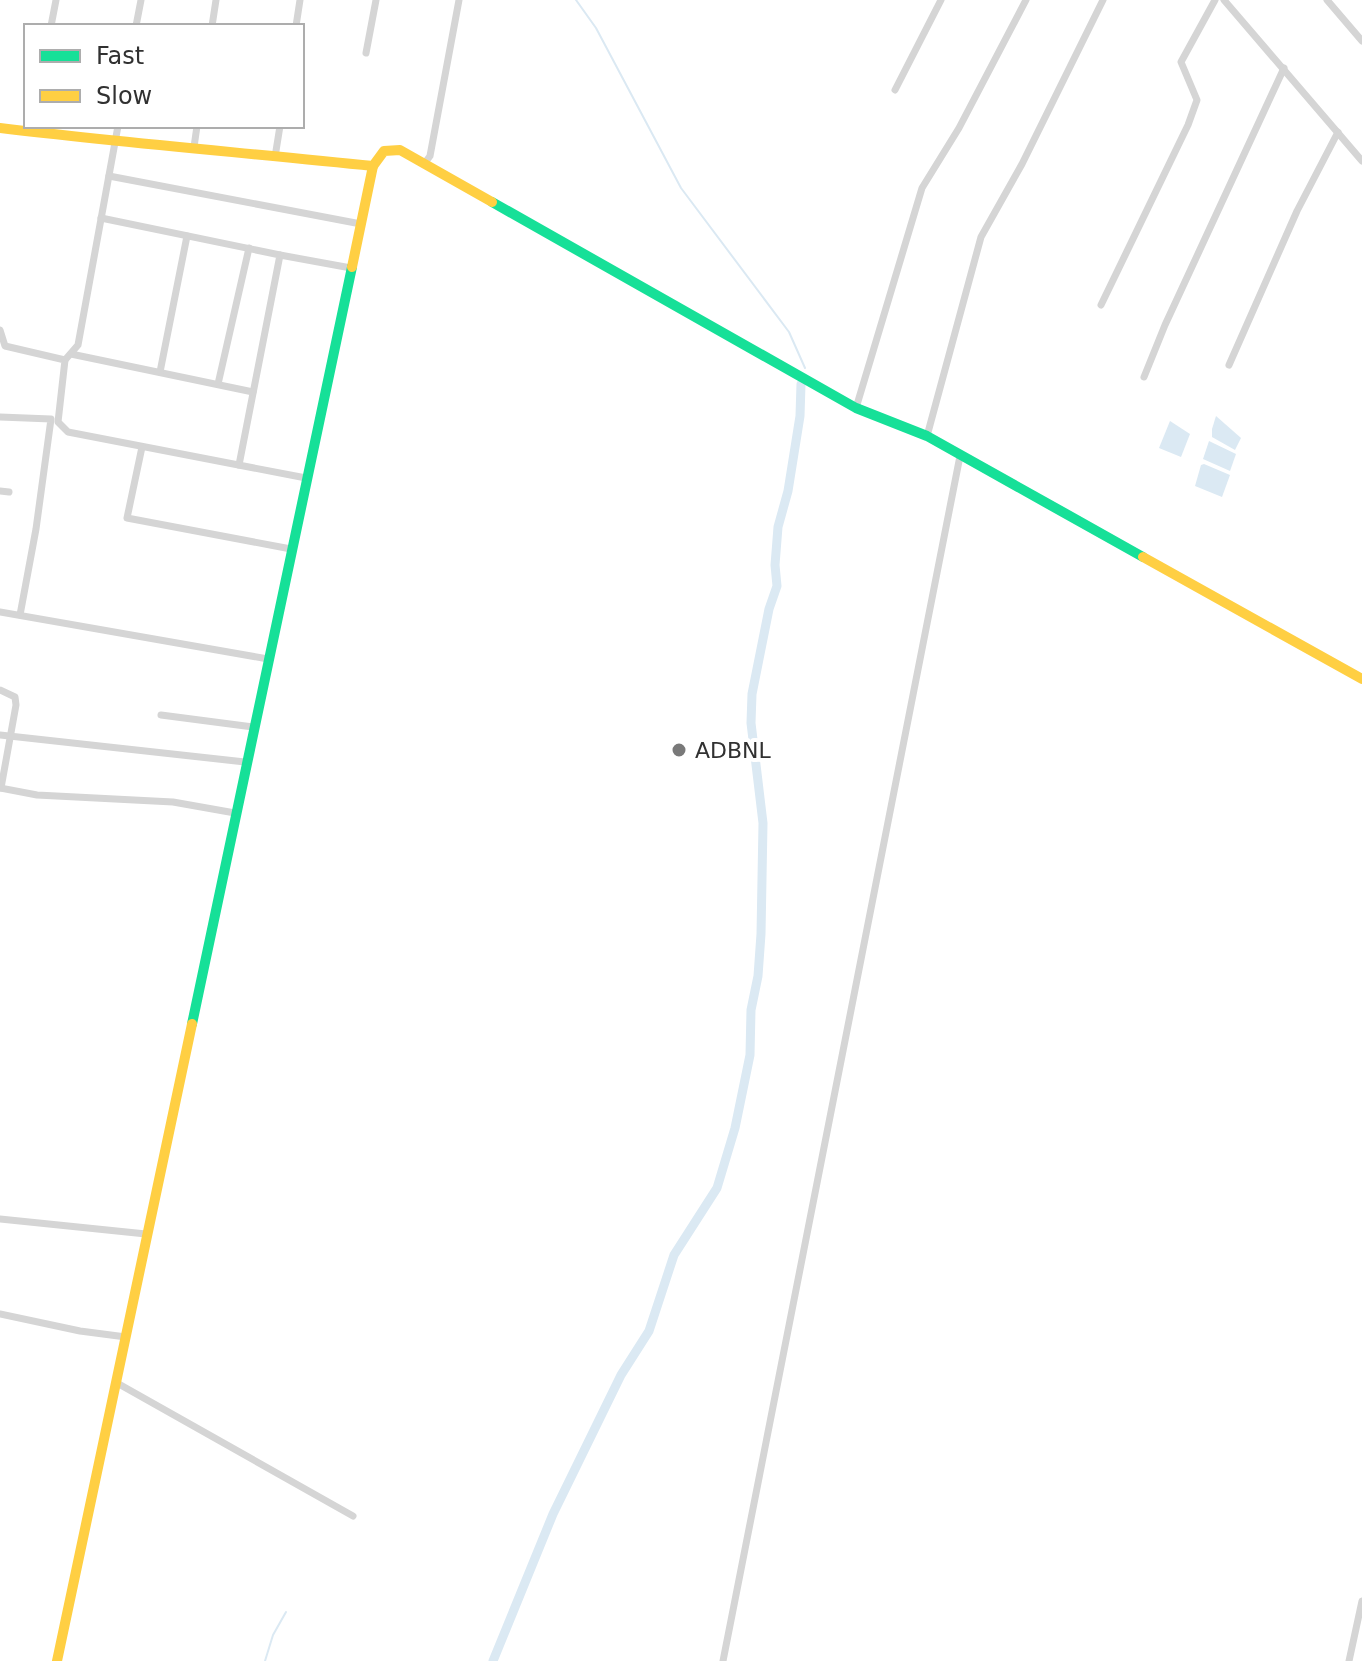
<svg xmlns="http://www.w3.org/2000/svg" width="1362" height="1661" font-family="'DejaVu Sans',sans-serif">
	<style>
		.water { fill: #dbe9f3 }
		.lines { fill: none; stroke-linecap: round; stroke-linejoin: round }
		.stream { stroke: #dbe9f3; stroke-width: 2 }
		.canal { stroke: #dbe9f3; stroke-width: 9 }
		.street { stroke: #d5d5d5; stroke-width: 7 }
		.fast { stroke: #16e098; stroke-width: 10 }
		.slow { stroke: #ffcf43; stroke-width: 10 }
		.poi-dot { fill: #797979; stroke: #fff; stroke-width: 3 }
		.labels { text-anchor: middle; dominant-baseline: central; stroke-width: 8; stroke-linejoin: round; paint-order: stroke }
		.poi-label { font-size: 22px; fill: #313131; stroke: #fff; text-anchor: start }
	</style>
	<rect width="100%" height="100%" fill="#fff"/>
	<g class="water">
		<polygon points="1216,416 1241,438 1235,450 1212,437 1212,429"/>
		<polygon points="1170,421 1190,434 1181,457 1159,448"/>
		<polygon points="1209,441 1236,454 1230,471 1203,459"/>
		<polygon points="1204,464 1230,475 1222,497 1195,486 1201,465"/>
	</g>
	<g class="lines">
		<g class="stream">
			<polyline points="576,0 596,28 681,188 789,332 805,368"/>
			<polyline points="265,1661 273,1635 286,1612"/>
		</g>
		<polyline class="canal" points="493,1661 553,1514 621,1375 649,1331 674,1255 717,1188 735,1128 750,1055 751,1010 758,976 761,934 763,823 751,723 752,694 769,609 777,586 775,565 778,527 788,491 800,416 801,384"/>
		<g class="street">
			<polyline points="1224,0 1362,161"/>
			<polyline points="1327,0 1362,41"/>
			<polyline points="51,26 56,0"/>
			<polyline points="136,26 141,0"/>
			<polyline points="212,26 216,0"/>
			<polyline points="296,26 300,0"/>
			<polyline points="366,53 376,0"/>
			<polyline points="895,90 941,0"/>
			<polyline points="194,147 197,126"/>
			<polyline points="275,157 280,126"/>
			<polyline points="424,164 430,156 459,0"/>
			<polyline points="109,176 361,224"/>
			<polyline points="101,218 280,255 239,465"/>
			<polyline points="280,255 351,268"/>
			<polyline points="1101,305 1188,125 1197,100 1181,62 1215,0"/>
			<polyline points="0,330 5,346 65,360 58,422 68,432 306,478"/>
			<polyline points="71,354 253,392"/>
			<polyline points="65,360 78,345 118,126"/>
			<polyline points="1229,365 1297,211 1338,132"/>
			<polyline points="160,372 187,236"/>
			<polyline points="1144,377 1165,325 1284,68"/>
			<polyline points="218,384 249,248"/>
			<polyline points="856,408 922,188 959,128 1026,0"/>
			<polyline points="0,417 51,419 36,529 20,615"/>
			<polyline points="927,436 981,237 1022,164 1103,0"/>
			<polyline points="142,447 127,518 291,549"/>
			<polyline points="0,491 9,492"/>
			<polyline points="0,612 268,659"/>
			<polyline points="0,690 15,697 16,705 1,788"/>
			<polyline points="161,715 253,727"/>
			<polyline points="0,735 245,762"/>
			<polyline points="0,788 37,795 173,802 235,813"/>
			<polyline points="0,1219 146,1234"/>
			<polyline points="0,1314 80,1331 126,1337"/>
			<polyline points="117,1383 353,1516"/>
			<polyline points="723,1661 960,456"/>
			<polyline points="1349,1661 1362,1601"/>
		</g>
		<g class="fast">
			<polyline points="492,202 856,408 927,436 1143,557"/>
			<polyline points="192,1024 352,267"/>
		</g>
		<g class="slow">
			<path d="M0 128C124 143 249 153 373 166L384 151 400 150 492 202"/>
			<polyline points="352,267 373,166"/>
			<polyline points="1143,557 1362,679"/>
			<polyline points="57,1661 192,1024"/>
		</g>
	</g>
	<circle class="poi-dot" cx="679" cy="750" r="8"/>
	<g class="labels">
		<g class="poi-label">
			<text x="695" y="750">ADBNL</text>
		</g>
	</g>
	<rect x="24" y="24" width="280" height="104" fill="#ffffff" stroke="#adadad" stroke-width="2"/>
	<rect x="40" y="50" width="40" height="12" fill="#16e098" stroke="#adadad" stroke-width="2"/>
	<text x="96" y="64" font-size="24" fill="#313131">Fast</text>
	<rect x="40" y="90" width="40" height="12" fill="#ffcf43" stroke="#adadad" stroke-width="2"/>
	<text x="96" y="104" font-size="24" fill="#313131">Slow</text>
</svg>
